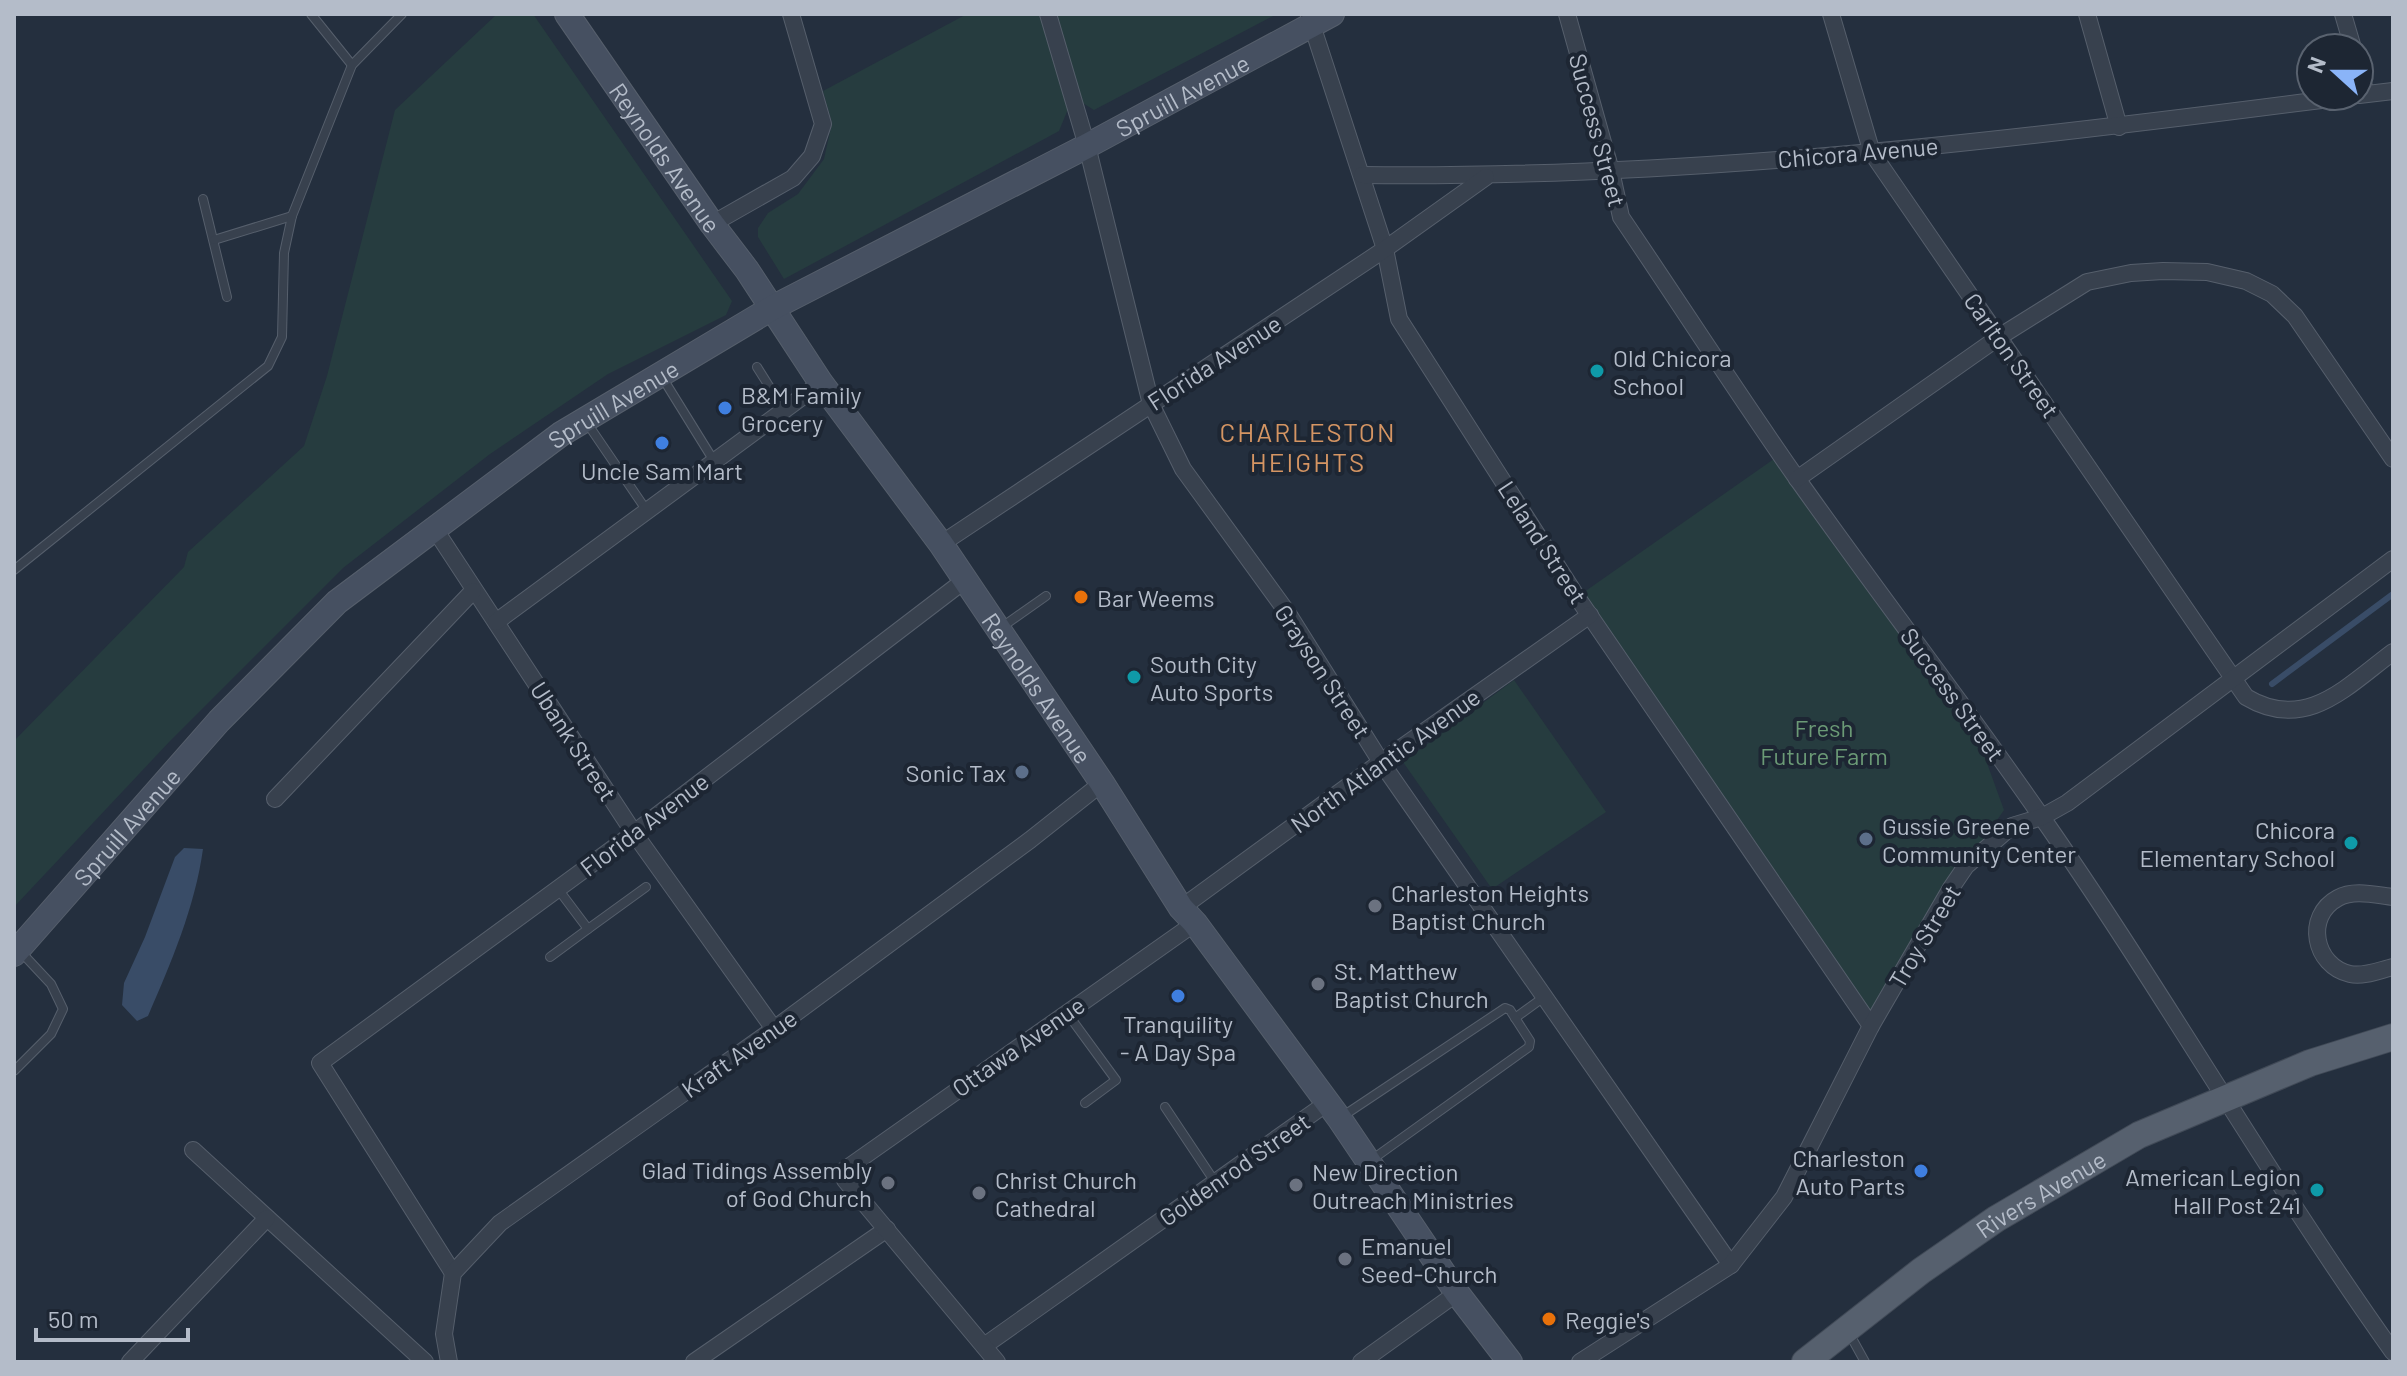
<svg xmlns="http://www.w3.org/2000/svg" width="2407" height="1376" font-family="Barlow,sans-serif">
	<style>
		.green { fill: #263c3f }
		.water { fill: #394c67 }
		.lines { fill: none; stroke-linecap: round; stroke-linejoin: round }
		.stream { stroke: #394c67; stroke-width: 6 }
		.lane-casing { stroke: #565f6c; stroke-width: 10 }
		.street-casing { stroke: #565f6c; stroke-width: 18 }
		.secondary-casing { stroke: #565f6c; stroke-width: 26 }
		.primary-casing { stroke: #414a57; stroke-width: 28 }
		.lane { stroke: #38414e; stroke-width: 8 }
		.street { stroke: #38414e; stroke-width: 16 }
		.secondary { stroke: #465061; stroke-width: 24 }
		.primary { stroke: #56606e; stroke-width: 26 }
		.culture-dot { fill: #0f9aa8; stroke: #1d2633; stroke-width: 3 }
		.shop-dot { fill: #3f7fe0; stroke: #1d2633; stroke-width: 3 }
		.food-dot { fill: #e8710a; stroke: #1d2633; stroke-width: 3 }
		.service-dot { fill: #5c6f8a; stroke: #1d2633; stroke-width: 3 }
		.worship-dot { fill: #6b7280; stroke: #1d2633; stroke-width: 3 }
		.labels { text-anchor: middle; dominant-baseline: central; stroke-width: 8; stroke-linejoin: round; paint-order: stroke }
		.street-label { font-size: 24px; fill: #b4bcc9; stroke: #1d2633 }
		.poi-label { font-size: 24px; fill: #b4bcc9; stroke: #1d2633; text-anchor: start }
		.park-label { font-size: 24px; fill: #6b9a76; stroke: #1d2633 }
		.neighbourhood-label { font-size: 26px; letter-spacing: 2px; fill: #d59563; stroke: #1d2633 }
	</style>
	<rect width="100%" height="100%" fill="#242f3e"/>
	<g class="green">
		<polygon points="497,14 533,14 732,301 726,315 608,374 490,454 343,568 170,741 14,907 14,741 184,567 188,552 304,446 327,376 395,110"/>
		<polygon points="967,14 1048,14 1050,18 1058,14 1277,14 1094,110 1073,97 1059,131 784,279 758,237 758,228 768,213 798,194 824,159 832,123 823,91"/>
		<polygon points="1781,454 1975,730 2004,810 1950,888 1871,1025 1577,597"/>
		<polygon points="1514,680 1606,812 1492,889 1403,762"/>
	</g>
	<path class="water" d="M184 848 203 849C195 907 171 963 148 1016L137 1021 122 1005 124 983 145 937 175 857Z"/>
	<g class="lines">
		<polyline class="stream" points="2272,684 2393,594"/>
		<defs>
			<g id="lane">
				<polyline points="311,14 352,65"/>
				<polyline points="203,199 227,297"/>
				<polyline points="214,240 292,216"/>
				<polyline points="757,367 784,410"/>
				<polyline points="662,377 714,461"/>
				<polyline points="587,423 647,511"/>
				<polyline points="14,570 268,366 282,337 284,253 292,216 352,65 402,14"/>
				<polyline points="1002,627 1046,596"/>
				<polyline points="588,929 646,887"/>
				<polyline points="550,957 588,929 558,889"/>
				<polyline points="1067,1013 1116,1080 1085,1103"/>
				<polyline points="1515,1018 1544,997"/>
				<polyline points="14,1071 51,1034 63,1009 51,984 21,952"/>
				<polyline points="1165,1107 1215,1182"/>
				<polyline points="1343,1116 1505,1008 1510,1010 1530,1041 1529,1047 1370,1161"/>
				<polyline points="1849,1333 1865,1362"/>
			</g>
			<g id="street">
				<polyline points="1048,14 1087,146 1151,404 1183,469 1287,612 1381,762 1731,1265"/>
				<path d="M1567 14 1611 171 1621 217C1680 304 1737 393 1798 480 1878 593 1962 702 2041 816 2163 991 2269 1178 2393 1352"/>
				<path d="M1831 14 1872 153 2246 697C2306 733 2347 686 2393 652"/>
				<polyline points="2087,14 2119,127"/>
				<polyline points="2343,14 2353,48"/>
				<polyline points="1309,16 1385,249 1399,319 1577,597 1871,1026"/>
				<polyline points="2359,69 2366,94"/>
				<polyline points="2359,95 2393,91"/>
				<path d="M1362 175C1694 179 2023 139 2352 96"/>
				<polyline points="712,224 793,178 812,156 823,124 791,14"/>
				<polyline points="1797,479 1999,337 2087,282 2131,273 2163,271 2207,272 2246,281 2272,294 2295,316 2393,459"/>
				<polyline points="434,528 634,833 774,1029"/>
				<polyline points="941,544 1385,249 1486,177"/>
				<polyline points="496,622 821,383"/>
				<polyline points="275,799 473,591"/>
				<path d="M2393 897C2376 895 2353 889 2338 898 2304 916 2314 966 2350 974 2364 977 2380 970 2393 967"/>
				<polyline points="1181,908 1381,762 1590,615"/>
				<polyline points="193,1150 425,1362"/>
				<polyline points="453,1273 320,1063 634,833 965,580"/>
				<polyline points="984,1346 1327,1103"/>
				<polyline points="130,1362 267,1218"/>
				<polyline points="449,1362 444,1334 453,1273 500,1223 774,1029 1030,840 1102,783"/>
				<polyline points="694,1362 887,1229"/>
				<polyline points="997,1362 845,1180 843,1171 1195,923"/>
				<polyline points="1361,1362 1457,1293"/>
				<polyline points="1580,1362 1731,1265 1784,1197 1871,1026 1951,888 1966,866 2012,826 2042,817 2067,803 2393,559"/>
			</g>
			<g id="secondary">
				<path id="s1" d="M567 14 712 224 747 270 821 383 941 544 1102 783 1181 908 1195 923 1339 1118 1457 1293 1510 1362"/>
				<path id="s2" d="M14 954 219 721 337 602 561 434 772 308 1087 146 1332 14"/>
			</g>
			<g id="primary">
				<path id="s3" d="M1805 1362 1921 1271 1996 1219 2139 1135 2310 1063 2393 1037"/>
			</g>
		</defs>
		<use href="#lane" class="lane-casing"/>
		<use href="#street" class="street-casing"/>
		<use href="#secondary" class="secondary-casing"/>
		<use href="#primary" class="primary-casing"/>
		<use href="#lane" class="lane"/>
		<use href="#street" class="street"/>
		<use href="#secondary" class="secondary"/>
		<use href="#primary" class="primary"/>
	</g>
	<g class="culture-dot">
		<circle cx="1597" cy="371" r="8"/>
		<circle cx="1134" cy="677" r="8"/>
		<circle cx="2351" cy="843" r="8"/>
		<circle cx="2317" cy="1190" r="8"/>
	</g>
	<g class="shop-dot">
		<circle cx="725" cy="408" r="8"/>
		<circle cx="662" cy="443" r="8"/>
		<circle cx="1178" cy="996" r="8"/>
		<circle cx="1921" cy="1171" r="8"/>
	</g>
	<g class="food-dot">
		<circle cx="1081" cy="597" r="8"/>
		<circle cx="1549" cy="1319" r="8"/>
	</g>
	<g class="service-dot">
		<circle cx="1022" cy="772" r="8"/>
		<circle cx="1866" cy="839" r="8"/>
	</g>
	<g class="worship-dot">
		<circle cx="1375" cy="906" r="8"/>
		<circle cx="1318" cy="984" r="8"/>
		<circle cx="888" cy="1183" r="8"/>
		<circle cx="1296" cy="1185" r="8"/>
		<circle cx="979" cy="1193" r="8"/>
		<circle cx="1345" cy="1259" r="8"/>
	</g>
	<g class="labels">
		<g class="street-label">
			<text stroke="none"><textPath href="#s2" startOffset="1466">Spruill Avenue</textPath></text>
			<text transform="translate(1598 130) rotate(75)">Success Street</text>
			<text transform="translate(1858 152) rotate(-5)">Chicora Avenue</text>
			<text stroke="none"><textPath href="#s1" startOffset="174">Reynolds Avenue</textPath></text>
			<text transform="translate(2012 355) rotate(55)">Carlton Street</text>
			<text transform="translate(1214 362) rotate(-33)">Florida Avenue</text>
			<text stroke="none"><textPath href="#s2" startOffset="818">Spruill Avenue</textPath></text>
			<text transform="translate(1543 542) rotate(57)">Leland Street</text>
			<text transform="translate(1323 671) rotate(57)">Grayson Street</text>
			<text stroke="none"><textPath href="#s1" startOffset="822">Reynolds Avenue</textPath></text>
			<text transform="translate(1953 694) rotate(54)">Success Street</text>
			<text transform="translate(574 741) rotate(57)">Ubank Street</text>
			<text transform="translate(1385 760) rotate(-36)">North Atlantic Avenue</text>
			<text transform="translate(644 824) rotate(-37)">Florida Avenue</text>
			<text stroke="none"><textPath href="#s2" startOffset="170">Spruill Avenue</textPath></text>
			<text transform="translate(1924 936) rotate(-59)">Troy Street</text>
			<text transform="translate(1018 1046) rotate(-35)">Ottawa Avenue</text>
			<text transform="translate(739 1053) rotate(-35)">Kraft Avenue</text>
			<text transform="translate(1234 1169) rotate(-35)">Goldenrod Street</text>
			<text stroke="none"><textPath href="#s3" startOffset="290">Rivers Avenue</textPath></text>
		</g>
		<g class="poi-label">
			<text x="1613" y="357">Old Chicora<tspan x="1613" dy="28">School</tspan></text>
			<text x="741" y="394">B&amp;M Family<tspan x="741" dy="28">Grocery</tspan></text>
			<text x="662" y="470" text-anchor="middle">Uncle Sam Mart</text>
			<text x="1097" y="597">Bar Weems</text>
			<text x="1150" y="663">South City<tspan x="1150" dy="28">Auto Sports</tspan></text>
			<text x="1006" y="772" text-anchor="end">Sonic Tax</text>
			<text x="1882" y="825">Gussie Greene<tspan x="1882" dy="28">Community Center</tspan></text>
			<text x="2335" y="829" text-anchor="end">Chicora<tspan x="2335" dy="28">Elementary School</tspan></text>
			<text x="1391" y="892">Charleston Heights<tspan x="1391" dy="28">Baptist Church</tspan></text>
			<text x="1334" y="970">St. Matthew<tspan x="1334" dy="28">Baptist Church</tspan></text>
			<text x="1178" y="1023" text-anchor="middle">Tranquility<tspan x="1178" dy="28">- A Day Spa</tspan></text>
			<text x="1905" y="1157" text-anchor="end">Charleston<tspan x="1905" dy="28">Auto Parts</tspan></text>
			<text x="872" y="1169" text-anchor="end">Glad Tidings Assembly<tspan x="872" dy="28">of God Church</tspan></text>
			<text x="1312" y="1171">New Direction<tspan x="1312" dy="28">Outreach Ministries</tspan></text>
			<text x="2301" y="1176" text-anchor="end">American Legion<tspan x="2301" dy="28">Hall Post 241</tspan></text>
			<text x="995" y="1179">Christ Church<tspan x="995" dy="28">Cathedral</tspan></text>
			<text x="1361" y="1245">Emanuel<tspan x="1361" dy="28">Seed-Church</tspan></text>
			<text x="1565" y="1319">Reggie's</text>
		</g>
		<g class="park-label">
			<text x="1824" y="727">Fresh<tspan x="1824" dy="28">Future Farm</tspan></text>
		</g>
		<g class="neighbourhood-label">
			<text x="1308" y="431">CHARLESTON<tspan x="1308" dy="30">HEIGHTS</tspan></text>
		</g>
	</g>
	<rect width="2407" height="1376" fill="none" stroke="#b4bcc9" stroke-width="32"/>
	<g transform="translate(2335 72) rotate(291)"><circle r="38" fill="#1d2633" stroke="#59626f" stroke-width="2"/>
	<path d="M0-6L14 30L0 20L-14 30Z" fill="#8ab4f8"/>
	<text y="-12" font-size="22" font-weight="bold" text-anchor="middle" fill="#b4bcc9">N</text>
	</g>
	<path d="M36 1328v12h152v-12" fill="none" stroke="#b4bcc9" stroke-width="4"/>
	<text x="48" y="1328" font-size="24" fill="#b4bcc9" stroke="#1d2633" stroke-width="6" paint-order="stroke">50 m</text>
</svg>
